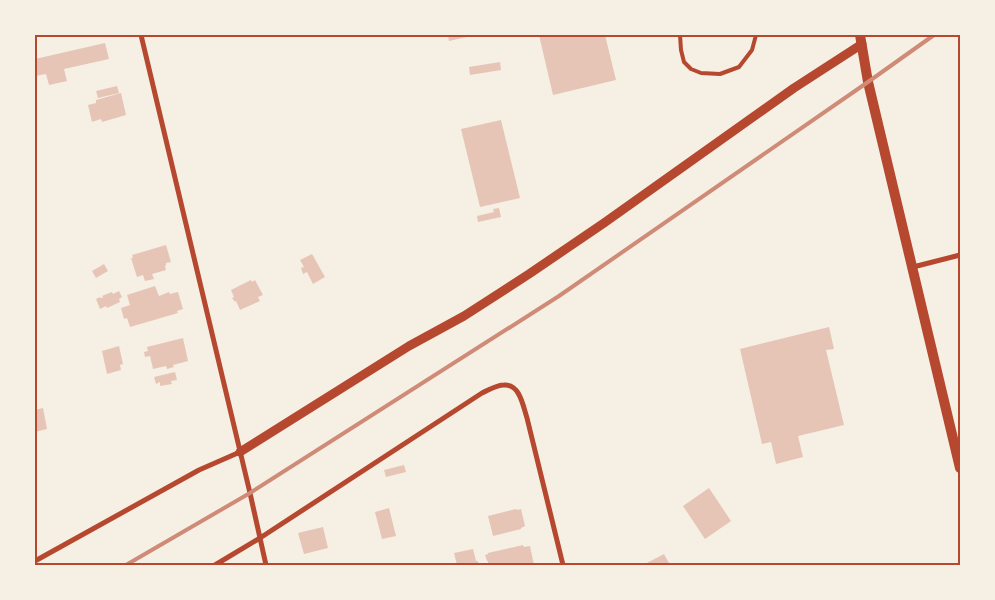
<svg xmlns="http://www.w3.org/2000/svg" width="995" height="600" font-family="'Public Sans',sans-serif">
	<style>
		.building { fill: #e6c5b7 }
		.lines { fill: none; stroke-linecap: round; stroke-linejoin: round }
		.service { stroke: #b5482f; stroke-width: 4 }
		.minor { stroke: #b5482f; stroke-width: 5 }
		.tertiary { stroke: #b5482f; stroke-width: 9 }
		.secondary { stroke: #b5482f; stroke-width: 10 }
		.rail { stroke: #cf8b77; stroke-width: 4 }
		.neatline { fill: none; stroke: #b5482f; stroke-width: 2 }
	</style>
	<rect width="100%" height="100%" fill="#f6efe4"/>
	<g class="building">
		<polygon points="448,35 471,35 471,36 449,41"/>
		<polygon points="539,35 605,35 616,80 553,95"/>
		<polygon points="105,43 109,59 64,69 67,81 49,85 46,74 35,76 35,59"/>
		<polygon points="500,62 501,70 470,75 469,67"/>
		<polygon points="117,86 119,93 98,98 96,91"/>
		<polygon points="121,93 126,115 102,122 101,119 92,122 88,105 96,103 96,100"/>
		<polygon points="501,120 520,198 480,207 461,129"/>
		<polygon points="499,208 501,217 478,222 477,216 494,212 493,209"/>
		<polygon points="166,245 171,262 166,263 166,265 165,266 166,270 152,274 154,279 145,281 143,275 137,277 131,258 133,258 132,255"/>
		<polygon points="312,254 325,277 313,284 307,272 303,274 301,268 304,267 300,260"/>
		<polygon points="104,264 108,271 96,278 92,271"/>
		<polygon points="251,280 252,282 255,280 263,295 258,297 260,301 240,310 236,301 235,302 232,298 234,297 231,290"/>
		<polygon points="155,286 159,296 169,292 170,294 178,292 183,309 177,311 178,313 130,327 127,318 124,319 121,308 130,305 127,295"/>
		<polygon points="119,291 122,297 119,299 120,302 107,308 106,306 100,309 96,299 100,297 101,298 103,298 102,296 112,292 113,294"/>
		<polygon points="829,327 834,349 826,350 844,425 798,436 803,457 776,464 771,442 762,444 740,349"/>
		<polygon points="183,338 188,361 173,365 174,367 167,369 166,366 153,369 150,356 145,357 144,352 148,351 147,347"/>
		<polygon points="119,346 123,364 120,365 121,370 107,374 102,351"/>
		<polygon points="175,372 177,380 171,381 172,384 160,386 160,382 156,384 154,377"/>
		<polygon points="43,408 47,429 35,432 35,410"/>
		<polygon points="404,465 406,472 386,477 384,470"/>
		<polygon points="709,488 731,521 705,539 683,506"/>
		<polygon points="389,508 396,536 382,539 375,512"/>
		<polygon points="516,509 517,510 521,509 525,526 521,528 521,529 493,536 488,516"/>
		<polygon points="323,527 328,548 304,554 298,533"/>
		<polygon points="523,545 524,547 530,546 534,565 491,565 490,564 488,564 488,561 487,561 485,555 488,554 488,553"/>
		<polygon points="473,549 476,561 478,561 479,565 457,565 454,553"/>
		<polygon points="664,554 670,565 643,565"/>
	</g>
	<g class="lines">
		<polyline class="service" points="680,35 681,50 684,62 691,69 701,73 720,74 739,67 752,50 756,35"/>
		<g class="minor">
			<polyline points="141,35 250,493 266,565"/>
			<polyline points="913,267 960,255"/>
			<polyline points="35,561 199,470 240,452"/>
			<path d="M215 565 260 538 482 393C489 390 496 385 504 385 520 384 523 406 527 418L563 565"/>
		</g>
		<polyline class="tertiary" points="240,452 409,346 464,316 529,274 604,223 794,88 862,44"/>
		<polyline class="secondary" points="860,35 868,82 960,468"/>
		<polyline class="rail" points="126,565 250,493 559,296 868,82 934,35"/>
	</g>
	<rect width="995" height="600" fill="none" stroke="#f6efe4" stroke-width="72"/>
	<rect x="36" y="36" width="923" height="528" class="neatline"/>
</svg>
